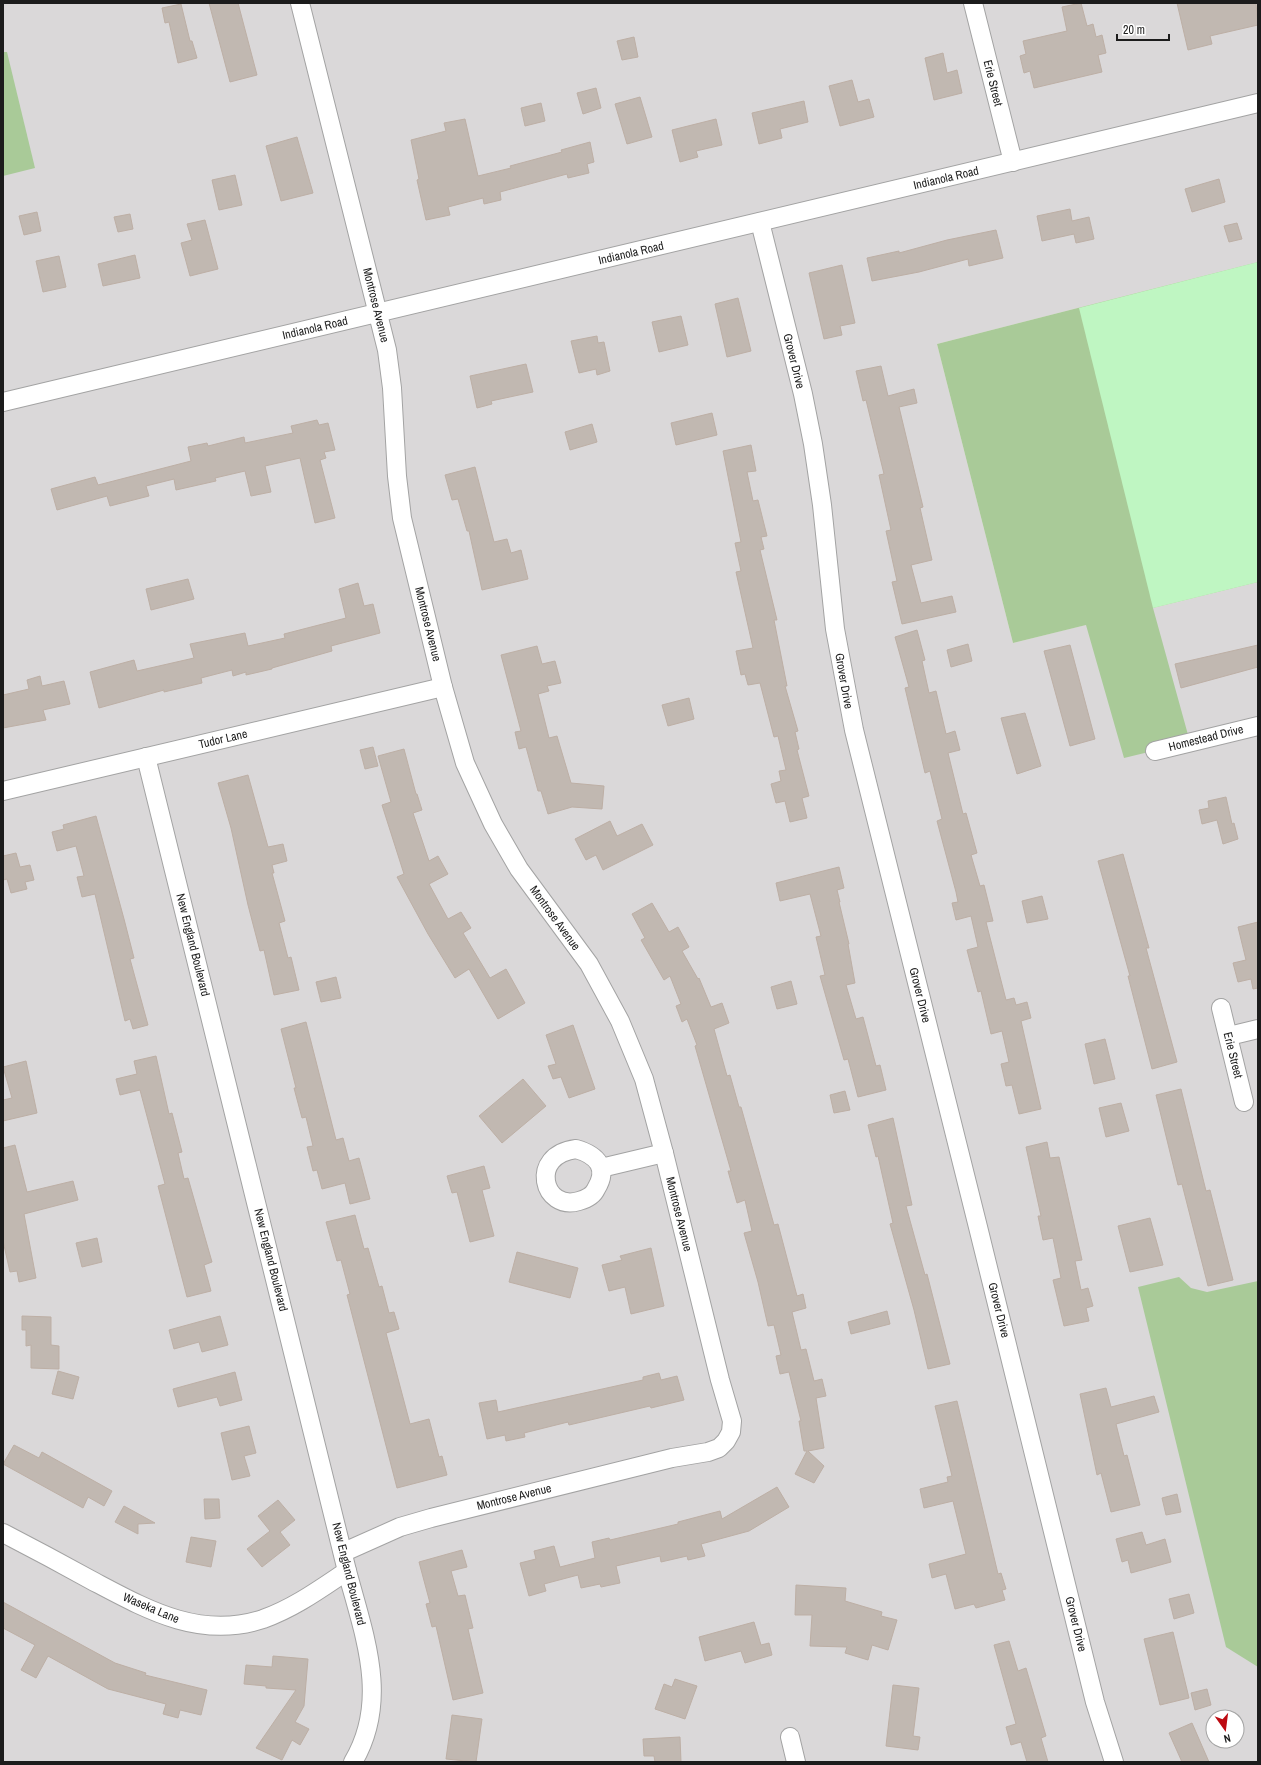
<svg xmlns="http://www.w3.org/2000/svg" width="1261" height="1765" font-family="'Archivo Narrow',sans-serif">
	<style>
		.residential { fill: #dad8d9; fill-rule: evenodd }
		.forest { fill: #a9ca98 }
		.park { fill: #bff6c2 }
		.building { fill: #c1b8b1; stroke: #bdafa5 }
		.lines { fill: none; stroke-linecap: round; stroke-linejoin: round }
		.minor-casing { stroke: #a3a3a3; stroke-width: 20 }
		.minor { stroke: #fff; stroke-width: 18 }
		.labels { text-anchor: middle; dominant-baseline: central; stroke-width: 3; stroke-linejoin: round; paint-order: stroke }
		.street-label { font-size: 12px; fill: #1c1c1c; stroke: #fff }
	</style>
	<rect width="100%" height="100%" fill="#ede8e2"/>
	<path class="residential" d="M3 3H1258V262L937 344 1013 643 1258 582V1762H3ZM1213 1717H1237V1741H1213Z"/>
	<g class="forest">
		<polygon points="3,52 7,52 35,168 3,176"/>
		<polygon points="1258,262 1258,582 1153,608 1190,742 1124,758 1086,625 1013,643 937,344"/>
		<polygon points="1179,1277 1191,1288 1207,1292 1258,1281 1258,1667 1226,1647 1138,1287"/>
	</g>
	<polygon class="park" points="1258,262 1258,582 1153,608 1079,308"/>
	<g class="building">
		<polygon points="209,3 238,3 257,75 230,82"/>
		<polygon points="1081,3 1087,26 1093,24 1096,37 1102,35 1106,53 1098,55 1102,72 1034,88 1030,71 1024,73 1020,56 1026,54 1023,41 1067,31 1062,7"/>
		<polygon points="1177,3 1256,3 1258,25 1210,36 1212,44 1188,50"/>
		<polygon points="181,4 190,41 192,41 197,58 178,63 169,22 165,23 162,8"/>
		<polygon points="634,37 638,57 622,60 617,41"/>
		<polygon points="943,53 947,73 957,70 962,93 934,100 925,58"/>
		<polygon points="852,80 858,102 869,99 874,117 840,126 829,86"/>
		<polygon points="596,88 601,108 583,114 577,93"/>
		<polygon points="640,97 652,137 627,144 615,104"/>
		<polygon points="804,101 808,122 780,129 782,138 759,144 752,113"/>
		<polygon points="541,103 545,121 525,126 521,108"/>
		<polygon points="465,119 478,176 511,168 510,166 562,152 561,150 590,142 594,162 587,164 589,173 568,178 567,174 500,192 501,200 484,204 483,198 448,207 450,215 426,220 417,180 419,179 411,140 446,131 444,123"/>
		<polygon points="716,119 722,145 696,151 698,157 680,162 672,130"/>
		<polygon points="297,137 313,193 281,201 266,146"/>
		<polygon points="235,175 242,205 219,210 212,180"/>
		<polygon points="1219,179 1225,202 1192,212 1185,189"/>
		<polygon points="1070,209 1072,221 1089,217 1094,239 1076,243 1074,234 1042,241 1037,216"/>
		<polygon points="37,212 41,231 24,235 19,216"/>
		<polygon points="130,214 133,229 118,232 114,217"/>
		<polygon points="205,220 218,269 190,276 181,243 192,240 187,224"/>
		<polygon points="1237,223 1242,239 1229,242 1224,226"/>
		<polygon points="996,230 1003,258 969,266 968,259 919,272 872,281 867,258 899,251 899,253 947,240"/>
		<polygon points="135,255 140,278 103,286 98,264"/>
		<polygon points="59,256 66,287 43,292 36,261"/>
		<polygon points="842,265 855,323 840,326 842,335 824,339 809,273"/>
		<polygon points="738,298 751,351 727,357 715,304"/>
		<polygon points="681,316 688,345 659,352 652,322"/>
		<polygon points="597,336 598,343 604,342 610,371 597,375 596,369 579,373 571,341"/>
		<polygon points="526,364 533,392 491,401 492,404 477,408 470,376"/>
		<polygon points="881,366 888,396 914,389 917,403 899,407 923,507 920,508 932,560 911,565 921,603 952,596 956,612 902,624 892,582 897,581 886,531 891,530 879,475 884,474 866,400 863,401 856,371"/>
		<polygon points="712,413 717,435 676,445 671,423"/>
		<polygon points="317,420 319,425 328,423 335,450 324,452 326,458 320,460 335,518 315,523 300,458 265,466 271,492 251,496 245,471 215,478 216,481 176,490 174,479 146,486 149,496 110,506 107,496 57,510 51,489 95,477 98,485 191,461 188,447 207,443 208,446 244,437 245,443 293,433 291,426"/>
		<polygon points="592,424 597,442 570,450 565,432"/>
		<polygon points="751,445 756,471 747,472 753,501 758,500 767,536 761,537 764,549 760,550 777,620 774,620 787,686 785,686 798,731 795,732 799,749 797,750 809,796 802,798 807,818 790,822 785,801 776,803 771,784 781,781 779,771 786,770 778,736 774,737 760,683 748,685 745,674 741,675 736,651 753,648 736,572 741,571 735,543 741,542 723,451"/>
		<polygon points="475,467 494,542 507,539 511,553 521,550 528,579 482,590 469,531 467,531 458,499 452,500 445,475"/>
		<polygon points="188,579 194,599 151,610 146,589"/>
		<polygon points="358,583 364,606 373,604 380,633 331,646 332,651 272,668 272,669 246,675 246,672 233,676 232,670 201,678 202,683 164,692 164,690 99,708 90,672 134,660 137,671 194,658 190,644 245,633 248,646 285,638 284,634 346,618 339,589"/>
		<polygon points="917,630 925,660 922,661 929,693 936,691 946,734 955,731 960,750 948,753 963,814 966,813 977,853 971,855 980,886 984,885 993,921 986,922 1006,1000 1014,998 1016,1005 1027,1002 1031,1018 1021,1021 1041,1109 1019,1114 1012,1085 1006,1086 1001,1064 1009,1062 1002,1031 991,1034 981,991 978,992 967,950 978,947 971,916 956,920 952,903 958,902 956,892 937,821 942,819 930,771 925,773 905,688 909,687 895,637"/>
		<polygon points="968,644 972,661 951,667 947,650"/>
		<polygon points="1070,645 1095,739 1070,746 1044,651"/>
		<polygon points="1258,645 1258,667 1181,688 1175,664"/>
		<polygon points="537,646 542,664 555,661 561,683 547,686 549,691 538,694 549,738 557,736 571,783 604,786 602,809 572,807 548,814 541,791 538,791 526,747 519,749 515,732 521,731 501,655"/>
		<polygon points="40,676 42,686 64,681 70,704 43,710 46,720 3,728 3,695 29,689 27,680"/>
		<polygon points="689,698 694,719 668,726 662,705"/>
		<polygon points="1025,713 1041,766 1017,774 1001,718"/>
		<polygon points="373,747 378,766 365,769 360,750"/>
		<polygon points="404,749 416,794 417,794 422,810 413,813 429,861 438,856 448,874 429,884 448,919 461,912 471,928 463,933 490,978 506,969 525,1003 498,1019 469,969 455,978 428,934 397,877 404,874 382,805 391,802 378,756"/>
		<polygon points="248,775 268,847 283,844 287,861 272,865 274,873 272,873 285,921 279,923 288,958 291,957 299,990 274,995 264,950 260,951 248,905 231,828 218,783"/>
		<polygon points="1226,797 1232,824 1234,823 1238,839 1223,844 1217,820 1202,824 1199,810 1209,808 1208,801"/>
		<polygon points="96,816 124,919 134,958 130,959 148,1025 133,1029 130,1019 125,1021 95,894 82,897 77,877 84,876 76,846 57,851 52,832 64,829 63,825"/>
		<polygon points="610,821 617,836 642,824 653,845 603,870 596,855 586,860 575,839"/>
		<polygon points="16,853 20,867 30,865 34,880 25,882 27,889 11,893 7,879 3,880 3,856"/>
		<polygon points="1123,854 1149,948 1146,948 1177,1062 1152,1069 1128,976 1130,976 1098,861"/>
		<polygon points="839,867 844,888 837,890 840,902 839,902 849,944 848,944 855,983 846,985 856,1019 863,1017 876,1066 880,1065 886,1090 858,1097 848,1059 844,1060 820,976 825,975 816,937 821,936 810,894 780,901 776,883"/>
		<polygon points="1042,896 1048,919 1027,923 1022,901"/>
		<polygon points="652,903 669,932 678,927 689,947 682,951 698,979 699,978 711,1007 722,1003 729,1023 714,1029 727,1076 730,1075 739,1107 741,1107 774,1225 778,1224 797,1296 803,1294 806,1308 792,1312 801,1350 806,1349 814,1381 822,1379 826,1396 816,1398 824,1448 808,1451 824,1466 814,1483 795,1474 807,1451 804,1451 799,1421 801,1421 789,1372 780,1374 776,1356 781,1355 774,1325 768,1326 758,1282 744,1233 752,1231 745,1200 737,1203 728,1171 731,1171 695,1046 697,1045 687,1019 682,1022 676,1006 681,1004 670,976 664,980 641,940 645,938 632,914"/>
		<polygon points="1258,922 1258,988 1253,989 1251,979 1238,982 1233,963 1246,960 1238,927"/>
		<polygon points="336,977 341,998 321,1002 316,982"/>
		<polygon points="791,981 797,1004 777,1009 771,987"/>
		<polygon points="306,1022 336,1140 343,1138 349,1161 359,1158 370,1199 350,1204 345,1183 322,1189 317,1170 313,1171 307,1147 313,1146 306,1117 302,1118 294,1088 296,1088 281,1029"/>
		<polygon points="573,1025 595,1089 569,1098 561,1077 553,1079 548,1066 556,1064 546,1035"/>
		<polygon points="1105,1039 1115,1079 1094,1084 1085,1044"/>
		<polygon points="156,1056 169,1114 172,1113 182,1152 178,1153 184,1179 188,1178 212,1262 204,1265 211,1291 187,1297 158,1186 165,1184 140,1090 120,1095 116,1079 137,1074 134,1061"/>
		<polygon points="26,1061 37,1113 3,1121 3,1100 12,1098 3,1067"/>
		<polygon points="523,1079 546,1106 502,1143 479,1116"/>
		<polygon points="1181,1089 1206,1191 1210,1190 1233,1280 1208,1286 1182,1184 1178,1185 1156,1095"/>
		<polygon points="845,1091 850,1110 834,1113 830,1095"/>
		<polygon points="1121,1103 1129,1131 1106,1137 1099,1108"/>
		<polygon points="893,1118 912,1205 906,1206 925,1275 927,1274 950,1364 928,1369 914,1310 890,1224 893,1223 878,1156 876,1157 868,1125"/>
		<polygon points="1047,1142 1050,1158 1059,1157 1082,1260 1075,1261 1081,1290 1088,1288 1093,1306 1086,1308 1089,1321 1064,1326 1053,1280 1061,1278 1053,1238 1043,1240 1038,1216 1041,1216 1026,1147"/>
		<polygon points="15,1145 27,1192 73,1181 78,1200 24,1214 36,1278 19,1282 17,1271 10,1272 3,1241 3,1148"/>
		<polygon points="484,1166 490,1188 482,1190 494,1236 470,1242 457,1192 452,1193 447,1176"/>
		<polygon points="355,1215 364,1249 368,1248 379,1287 382,1286 389,1313 394,1312 399,1329 386,1333 410,1424 429,1419 439,1457 442,1456 447,1475 397,1488 347,1295 350,1294 341,1260 337,1261 326,1222"/>
		<polygon points="1150,1218 1163,1265 1130,1272 1118,1226"/>
		<polygon points="97,1238 102,1262 82,1267 76,1243"/>
		<polygon points="651,1248 664,1306 631,1314 625,1287 609,1291 602,1265 622,1260 620,1256"/>
		<polygon points="517,1252 578,1268 570,1298 509,1282"/>
		<polygon points="887,1311 890,1324 851,1334 848,1322"/>
		<polygon points="22,1316 51,1317 51,1345 59,1346 59,1369 31,1368 31,1345 26,1346 26,1330 22,1330"/>
		<polygon points="220,1316 228,1345 202,1352 199,1342 174,1349 169,1330"/>
		<polygon points="58,1371 79,1377 73,1399 52,1394"/>
		<polygon points="235,1372 242,1400 220,1406 217,1397 178,1407 173,1389"/>
		<polygon points="659,1373 661,1380 677,1376 684,1400 651,1408 650,1406 569,1425 568,1422 524,1433 525,1437 506,1441 505,1435 487,1439 479,1403 496,1400 498,1412 643,1380 643,1377"/>
		<polygon points="1106,1388 1111,1407 1154,1396 1159,1412 1116,1424 1124,1456 1127,1455 1140,1505 1111,1512 1101,1473 1097,1475 1080,1394"/>
		<polygon points="957,1401 998,1574 1001,1573 1006,1589 1002,1590 1005,1600 976,1608 974,1604 955,1609 946,1574 932,1578 929,1564 966,1554 953,1501 924,1508 920,1489 948,1482 947,1477 952,1476 935,1406"/>
		<polygon points="249,1426 256,1453 244,1456 250,1476 232,1480 221,1433"/>
		<polygon points="14,1445 39,1458 42,1452 112,1491 104,1506 88,1497 83,1508 3,1464"/>
		<polygon points="777,1487 789,1507 749,1531 701,1544 705,1556 688,1560 687,1556 661,1562 660,1556 616,1566 620,1583 601,1587 600,1584 581,1588 578,1575 544,1584 546,1591 529,1596 520,1563 536,1559 534,1551 554,1546 560,1567 595,1558 592,1542 609,1538 610,1540 678,1524 678,1522 720,1511 722,1519"/>
		<polygon points="1177,1494 1181,1512 1166,1515 1162,1498"/>
		<polygon points="204,1499 219,1499 220,1518 205,1519"/>
		<polygon points="278,1500 295,1520 280,1532 290,1545 262,1567 247,1549 270,1531 258,1516"/>
		<polygon points="124,1506 155,1523 138,1524 138,1534 115,1522"/>
		<polygon points="1142,1532 1146,1545 1165,1539 1171,1562 1131,1573 1128,1560 1122,1562 1116,1539"/>
		<polygon points="191,1537 216,1541 211,1567 186,1562"/>
		<polygon points="462,1550 467,1567 451,1571 458,1596 465,1595 473,1628 468,1629 483,1693 453,1700 436,1626 432,1627 426,1604 430,1603 419,1562"/>
		<polygon points="796,1585 846,1588 845,1601 882,1612 881,1616 897,1620 888,1650 872,1645 868,1660 845,1653 847,1647 810,1646 812,1615 795,1615"/>
		<polygon points="1189,1594 1194,1613 1174,1619 1169,1599"/>
		<polygon points="3,1602 115,1663 146,1673 145,1675 207,1690 201,1715 180,1710 178,1718 163,1714 166,1704 108,1689 48,1656 36,1678 21,1670 35,1645 3,1628"/>
		<polygon points="754,1622 761,1645 769,1643 772,1655 745,1663 741,1651 705,1661 699,1637"/>
		<polygon points="1173,1632 1189,1698 1160,1705 1144,1639"/>
		<polygon points="1009,1641 1018,1671 1026,1668 1046,1736 1041,1738 1048,1762 1027,1762 1021,1742 1011,1745 1006,1727 1016,1724 994,1645"/>
		<polygon points="273,1656 308,1659 304,1706 295,1722 309,1729 300,1745 292,1740 282,1760 256,1748 296,1690 266,1688 266,1686 244,1684 246,1665 272,1667"/>
		<polygon points="675,1679 697,1686 685,1719 655,1709 664,1684 672,1687"/>
		<polygon points="893,1685 919,1688 913,1736 920,1737 918,1750 886,1746"/>
		<polygon points="1207,1689 1211,1705 1195,1710 1191,1693"/>
		<polygon points="452,1715 482,1719 476,1762 446,1759"/>
		<polygon points="1192,1723 1209,1762 1182,1762 1169,1733"/>
		<polygon points="680,1737 681,1762 655,1762 654,1756 644,1756 643,1739"/>
	</g>
	<g class="lines">
		<defs>
			<g id="minor">
				<polyline points="300,3 387,350 392,388 397,476 402,518 443,687 465,763 493,824 519,869 589,964 620,1021 644,1079 664,1153 720,1380 732,1421 731,1432 726,1441 719,1448 708,1452 672,1458 431,1518 400,1527 344,1552"/>
				<polyline points="973,3 1013,162"/>
				<polyline points="760,222 803,394 813,444 822,505 835,629 854,730 978,1227 1095,1702 1114,1762"/>
				<polyline points="3,402 1258,103"/>
				<polyline points="1155,751 1258,726"/>
				<path d="M146 757 347 1571C364 1635 390 1700 353 1762"/>
				<polyline points="3,791 443,687"/>
				<polyline points="1221,1008 1244,1102"/>
				<polyline points="1229,1036 1258,1029"/>
				<path d="M576 1149C597 1155 609 1168 596 1189 593 1196 586 1199 579 1201 543 1212 528 1155 576 1149Z"/>
				<polyline points="601,1168 664,1153"/>
				<path d="M3 1533C32 1548 62 1564 91 1580 146 1609 199 1640 263 1619 294 1608 320 1589 347 1571"/>
				<polyline points="790,1737 796,1762"/>
			</g>
		</defs>
		<use href="#minor" class="minor-casing"/>
		<use href="#minor" class="minor"/>
	</g>
	<g class="labels">
		<g class="street-label">
			<text transform="translate(993 83) rotate(76)">Erie Street</text>
			<text transform="translate(946 178) rotate(-13)">Indianola Road</text>
			<text transform="translate(631 253) rotate(-13)">Indianola Road</text>
			<text transform="translate(376 305) rotate(76)">Montrose Avenue</text>
			<text transform="translate(315 328) rotate(-13)">Indianola Road</text>
			<text transform="translate(794 361) rotate(76)">Grover Drive</text>
			<text transform="translate(428 624) rotate(76)">Montrose Avenue</text>
			<text transform="translate(844 681) rotate(80)">Grover Drive</text>
			<text transform="translate(1206 738) rotate(-14)">Homestead Drive</text>
			<text transform="translate(223 739) rotate(-13)">Tudor Lane</text>
			<text transform="translate(555 918) rotate(54)">Montrose Avenue</text>
			<text transform="translate(193 945) rotate(76)">New England Boulevard</text>
			<text transform="translate(920 995) rotate(76)">Grover Drive</text>
			<text transform="translate(1233 1055) rotate(76)">Erie Street</text>
			<text transform="translate(679 1214) rotate(76)">Montrose Avenue</text>
			<text transform="translate(271 1260) rotate(76)">New England Boulevard</text>
			<text transform="translate(999 1310) rotate(76)">Grover Drive</text>
			<text transform="translate(514 1497) rotate(-14)">Montrose Avenue</text>
			<text transform="translate(349 1574) rotate(76)">New England Boulevard</text>
			<text transform="translate(151 1608) rotate(23)">Waseka Lane</text>
			<text transform="translate(1076 1624) rotate(76)">Grover Drive</text>
		</g>
	</g>
	<rect width="1261" height="1765" fill="none" stroke="#1c1c1c" stroke-width="8"/>
	<g transform="translate(1225 1729) rotate(166)"><circle r="19" fill="#ffffff" stroke="#a4a4a4"/>
	<path d="M0-3L7 15L0 10L-7 15Z" fill="#bd0a11"/>
	<text y="-6" font-size="11" font-weight="bold" text-anchor="middle" fill="#1c1c1c">N</text>
	</g>
	<path d="M1117 34v6h52v-6" fill="none" stroke="#1c1c1c" stroke-width="2"/>
	<text x="1123" y="34" font-size="12" fill="#1c1c1c" stroke="#ffffff" stroke-width="3" paint-order="stroke">20 m</text>
</svg>
